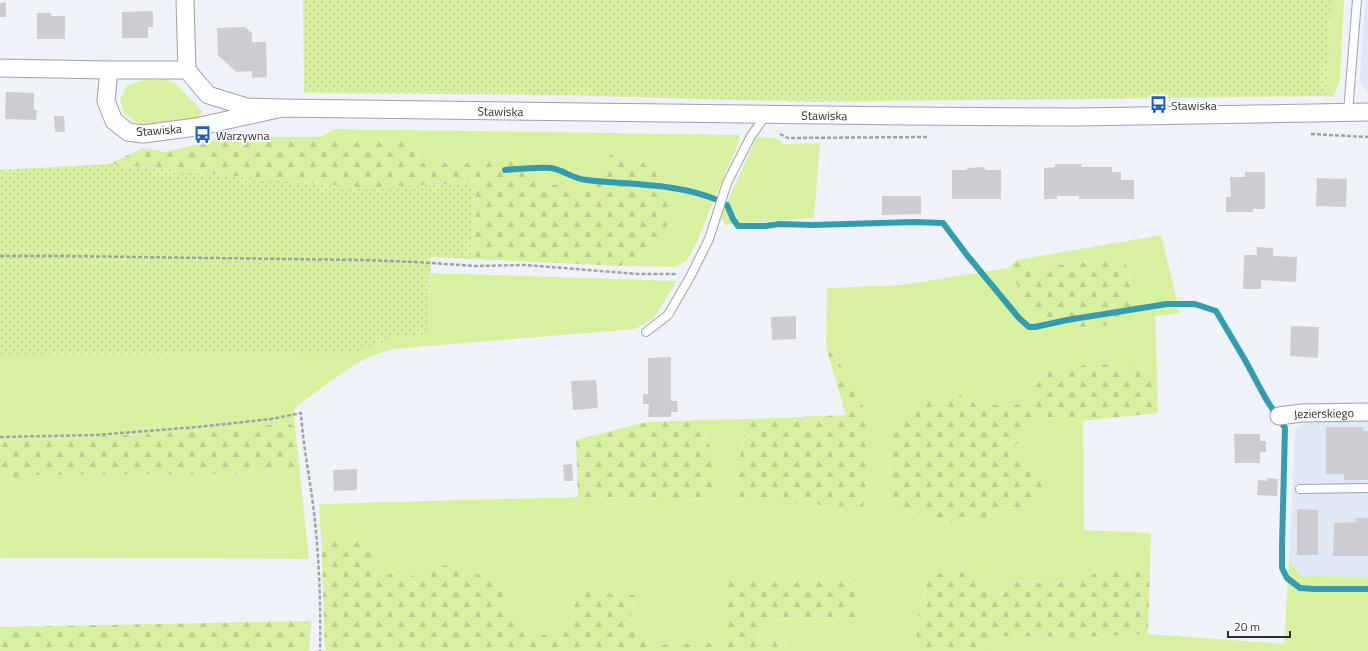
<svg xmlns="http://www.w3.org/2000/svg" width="1368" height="651" font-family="'Titillium Web',sans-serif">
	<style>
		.built { fill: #e1e8f5 }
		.grass { fill: #d8f1a1 }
		.forest { fill: url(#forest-firs) }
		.garden { fill: url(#garden-dots) }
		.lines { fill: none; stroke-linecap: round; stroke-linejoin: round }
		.stream { stroke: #339cb0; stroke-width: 6 }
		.building { fill: #cdccd3 }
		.lane-casing { stroke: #9fa2a8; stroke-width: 10 }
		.street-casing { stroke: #9fa2a8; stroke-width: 19 }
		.path { stroke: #a0a2a7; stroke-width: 2.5; stroke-dasharray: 4 2; stroke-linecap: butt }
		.lane { stroke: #fff; stroke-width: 8 }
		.street { stroke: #fff; stroke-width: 17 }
		.labels { text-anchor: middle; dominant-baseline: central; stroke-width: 3.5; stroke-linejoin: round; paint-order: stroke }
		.poi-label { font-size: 12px; fill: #2d2e31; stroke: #fff; text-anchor: start }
		.street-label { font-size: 12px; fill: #2d2e31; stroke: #fff }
	</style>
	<defs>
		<pattern id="forest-firs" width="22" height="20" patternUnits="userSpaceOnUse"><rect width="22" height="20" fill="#d8f1a1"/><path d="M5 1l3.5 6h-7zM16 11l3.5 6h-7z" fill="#bacf8b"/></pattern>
		<pattern id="garden-dots" width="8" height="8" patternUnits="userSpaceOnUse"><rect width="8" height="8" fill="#d8f1a1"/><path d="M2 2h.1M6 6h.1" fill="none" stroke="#bacf8b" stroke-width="1.8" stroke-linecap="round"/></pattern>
	</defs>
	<rect width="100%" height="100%" fill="#eff3f9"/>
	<g class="built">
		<polygon points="1365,0 1368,0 1368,93 1360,80"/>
		<polygon points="1310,419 1368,419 1368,577 1300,576 1289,561 1295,430"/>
	</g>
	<g class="grass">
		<polygon points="1332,0 1344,0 1340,81 1333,97 1326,96"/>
		<polygon points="165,79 176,84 203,112 198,117 174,123 140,125 124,113 120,100 127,85 144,80"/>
		<polygon points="335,129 740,135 738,144 695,246 687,260 675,267 620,266 657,245 662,243 613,150 602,176 583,188 548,184 524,158 471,163 420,163 412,139 352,137 319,137"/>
		<polygon points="757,137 777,138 783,144 820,143 814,218 725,225 721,215"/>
		<path d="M1161 235 1180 313 1155 316 1157 371 1096 363 1044 372 1027 404 979 405 956 393 891 439 888 504 954 524 982 520 1001 507 1025 509 1022 466 1014 446 1033 424 1051 417 1083 421 1084 530 1151 533 1150 572 1105 571 1054 584 1014 581 995 600 982 588 969 572 929 574C921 601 916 622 916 651H789L784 642 757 637 763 620 855 617 850 576 792 582 728 642 652 645 627 626 637 595 570 591 573 602 566 622 556 634 525 636 509 609 505 588 441 565 409 577 377 572 372 541 321 537 319 504 578 497 711 500 712 454 701 420 747 419 736 479 863 508 855 382 826 347 827 288 902 285 1008 268 1036 319 1087 328 1127 322 1134 293 1124 257 1035 268 1017 260Z"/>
		<polygon points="431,273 677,281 653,319 635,329 393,349 362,360 328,383 294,408 295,427 288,423 208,430 0,442 0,355 354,354 394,338 428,335"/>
		<polygon points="285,470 300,474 309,559 0,558 0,482 29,475 217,474"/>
		<polygon points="1289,561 1301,576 1368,577 1368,651 990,651 997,636 1083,637 1148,634 1284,644"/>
	</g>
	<g class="forest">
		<polygon points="226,137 352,137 412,139 420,163 471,163 524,158 548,184 583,188 602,176 612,150 658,169 671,208 662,243 657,245 620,266 471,259 475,183 361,188 109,164 143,148 166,152"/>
		<polygon points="1124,257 1134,293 1128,322 1088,328 1036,319 1008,268 1017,260 1035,268"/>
		<polygon points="826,347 855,382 870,428 868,469 863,508 739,499 736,479 747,419 846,415"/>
		<polygon points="1096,363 1157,371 1158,413 1083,421 1051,417 1033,424 1015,446 1022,466 1033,468 1051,483 1046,498 1025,509 1001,507 982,520 954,524 888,504 891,439 917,404 956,393 979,405 1026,404 1044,372"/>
		<polygon points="701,420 712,454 712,500 578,497 576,440 646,422"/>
		<polygon points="288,423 295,427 300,474 285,470 217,474 29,475 0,482 0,442 208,430"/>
		<polygon points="321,537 372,541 377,572 409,577 441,565 465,568 505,588 509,609 525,636 556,634 567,617 573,602 569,591 637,595 627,626 652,645 727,642 727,581 792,582 850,576 857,583 855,617 763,620 757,637 784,642 789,651 325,651"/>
		<path d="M1105 571 1150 572 1148 634 1083 637 997 636 990 651H916C916 622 921 601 929 574L969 572 982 588 995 600 1014 581 1054 584Z"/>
		<polygon points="311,621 309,651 0,651 0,627"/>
	</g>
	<g class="garden">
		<polygon points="303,0 1332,0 1326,96 813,102 559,95 304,93"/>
		<polygon points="109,164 361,188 475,183 471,259 431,257 428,335 394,338 354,354 0,355 0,170"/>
	</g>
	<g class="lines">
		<g class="stream">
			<path d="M505 170C518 169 539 167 551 168 563 170 574 179 586 180 629 185 674 183 715 199"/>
			<polyline points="727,205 733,219 738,226 765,226 780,224 813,225 914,222 943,223 967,255 1019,318 1029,327 1035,327 1067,320 1167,304 1195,304 1216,311 1245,360 1266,399 1285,428 1282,547 1282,568 1287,578 1300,588 1314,589 1368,589"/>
		</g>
	</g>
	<g class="building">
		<polygon points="6,2 6,17 0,17 0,3"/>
		<polygon points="153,11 153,27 148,27 148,38 122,38 122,12"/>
		<polygon points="37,13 51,13 51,16 65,16 65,39 37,39"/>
		<polygon points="245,27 252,33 252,42 266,42 267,77 252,78 252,71 236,72 218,55 217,28"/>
		<polygon points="6,92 34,93 34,110 37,110 36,120 5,119"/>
		<polygon points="54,116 64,116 65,132 55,132"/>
		<polygon points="1055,164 1082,164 1081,167 1112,167 1112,172 1121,172 1121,180 1134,180 1134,199 1079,199 1079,196 1057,196 1057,199 1044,199 1044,168 1055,167"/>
		<polygon points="985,167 985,170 1001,170 1001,199 952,199 952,170 967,170 967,168"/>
		<polygon points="1245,172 1265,172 1265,209 1253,209 1253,212 1226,212 1226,197 1231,197 1230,177 1245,177"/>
		<polygon points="1317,178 1347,179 1346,207 1316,206"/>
		<polygon points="882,196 921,196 921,214 882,215"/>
		<polygon points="1257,247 1273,248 1273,256 1297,257 1296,282 1261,280 1261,289 1243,289 1244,255 1257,255"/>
		<polygon points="796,316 796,339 772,340 771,317"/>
		<polygon points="1291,326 1319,327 1318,358 1290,356"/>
		<polygon points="671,357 671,401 677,401 678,412 671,412 671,417 648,417 649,404 643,404 643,394 648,394 648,358"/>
		<polygon points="596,380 598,408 573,410 571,381"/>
		<polygon points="1326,427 1363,427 1363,431 1368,431 1368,480 1344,480 1344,474 1326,474"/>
		<polygon points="1234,434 1260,434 1260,441 1266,441 1266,452 1260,452 1260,463 1235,463"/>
		<polygon points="572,464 573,481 564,481 563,465"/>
		<polygon points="357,469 357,490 334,491 333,470"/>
		<polygon points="1267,478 1278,479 1277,496 1257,495 1258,480 1267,481"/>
		<polygon points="1297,509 1318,510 1318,555 1297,555"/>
		<polygon points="1356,518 1368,518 1368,556 1333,556 1334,523 1356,522"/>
	</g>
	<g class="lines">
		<defs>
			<g id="lane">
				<polyline points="1348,112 1357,0"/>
				<polyline points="646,332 668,315 690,277 709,239 727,183 751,136 766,115"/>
				<polyline points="1300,489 1368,488"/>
			</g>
			<g id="street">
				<polyline points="185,0 187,70"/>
				<polyline points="0,68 109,70"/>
				<path id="s1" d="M282 108 196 127 143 134 128 132 114 121 106 101 109 70H187L208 95 247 107 282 108 907 116 1077 117 1368 112"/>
				<path id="s2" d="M1279 416 1302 413 1368 412"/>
			</g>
		</defs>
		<use href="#lane" class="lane-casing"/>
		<use href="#street" class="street-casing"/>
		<g class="path">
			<polyline points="780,134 788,138 928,137"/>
			<polyline points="1311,134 1368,137"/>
			<polyline points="0,256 62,256 362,260 416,262 475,266 526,265 638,274 676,274"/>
			<path d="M0 437 96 435 197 427 271 419 301 413C303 444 309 474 313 504 319 553 321 602 320 651"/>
		</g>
		<use href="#lane" class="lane"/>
		<use href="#street" class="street"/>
	</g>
	<defs>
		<symbol id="bus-bare" viewBox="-9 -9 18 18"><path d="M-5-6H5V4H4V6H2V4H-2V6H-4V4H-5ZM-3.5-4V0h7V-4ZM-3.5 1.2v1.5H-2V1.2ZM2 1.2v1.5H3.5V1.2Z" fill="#205dc9" stroke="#fff" stroke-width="2.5" paint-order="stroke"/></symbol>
	</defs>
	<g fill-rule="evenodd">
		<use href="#bus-bare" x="1146" y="92" width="25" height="25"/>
		<use href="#bus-bare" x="190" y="122" width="25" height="25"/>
	</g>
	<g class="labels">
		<g class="poi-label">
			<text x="1171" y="105">Stawiska</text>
			<text x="216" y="135">Warzywna</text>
		</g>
		<g class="street-label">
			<text stroke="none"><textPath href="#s1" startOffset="632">Stawiska</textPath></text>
			<text stroke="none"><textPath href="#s1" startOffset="956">Stawiska</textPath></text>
			<text transform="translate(159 130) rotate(-4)">Stawiska</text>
			<text stroke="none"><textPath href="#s2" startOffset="45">Jezierskiego</textPath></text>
		</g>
	</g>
	<path d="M1228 631v6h62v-6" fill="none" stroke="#2d2e31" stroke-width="2"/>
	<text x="1234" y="631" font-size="12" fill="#2d2e31" stroke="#ffffff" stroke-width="3" paint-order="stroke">20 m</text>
</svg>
